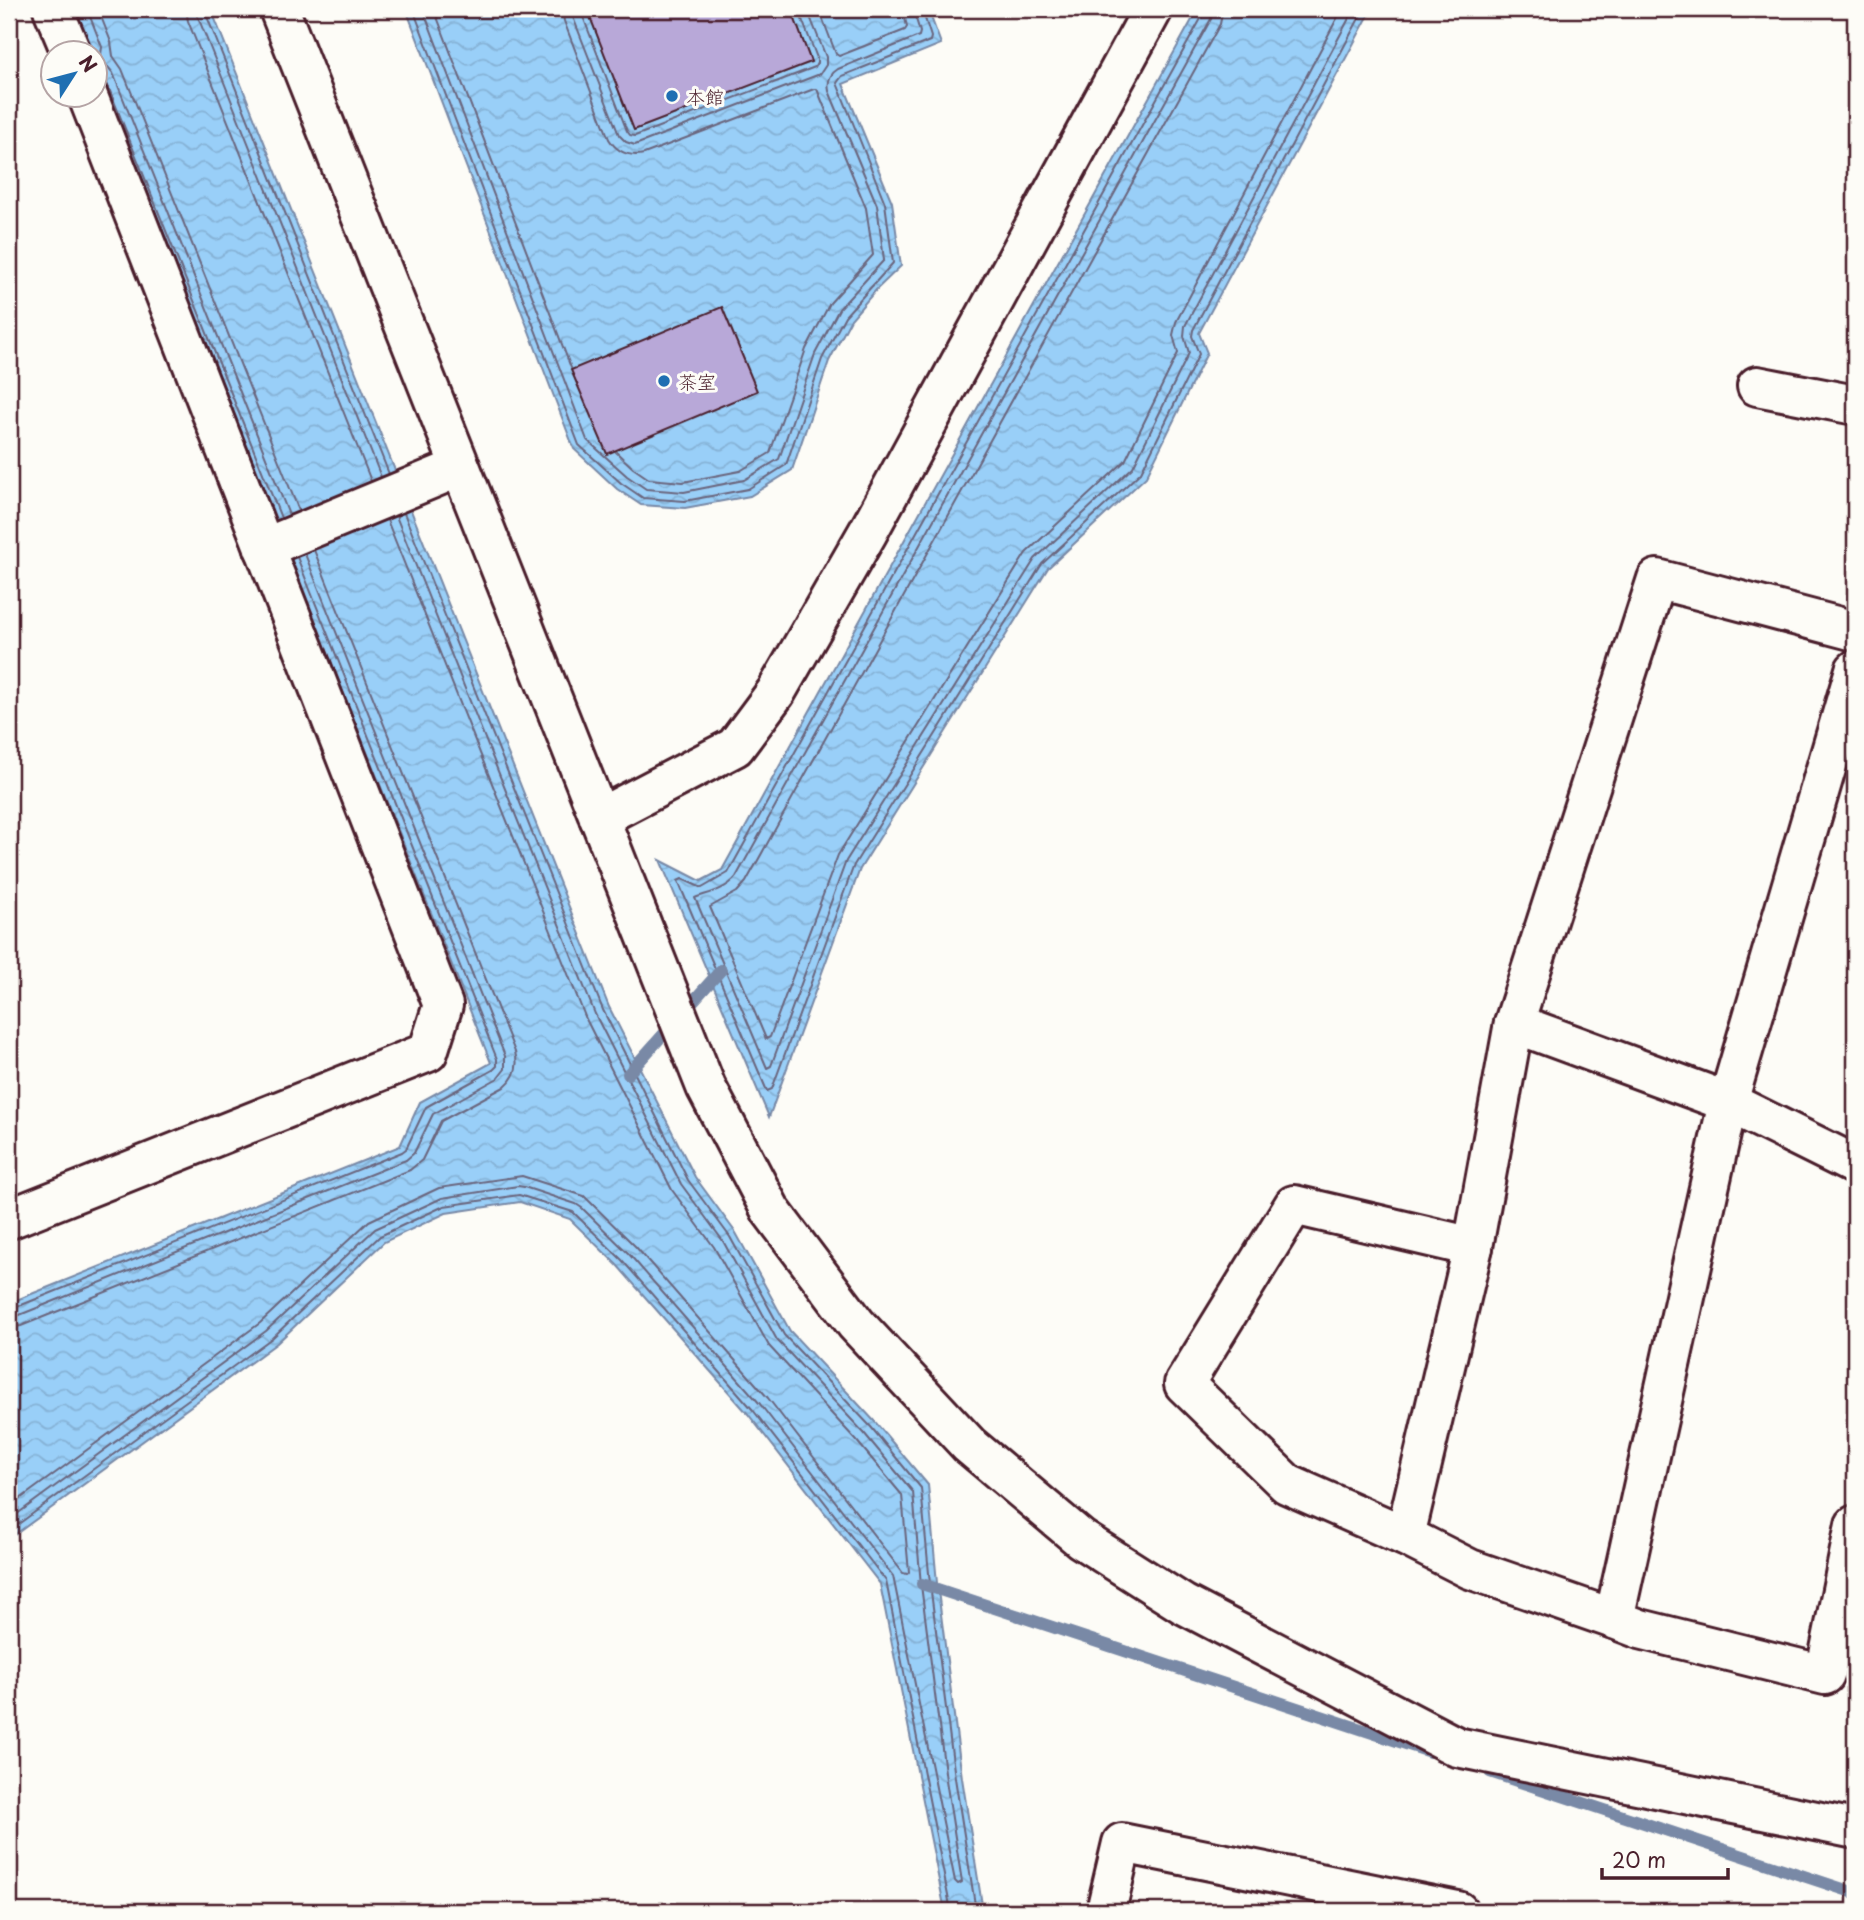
<svg xmlns="http://www.w3.org/2000/svg" width="1864" height="1920" font-family="'Playpen Sans','Klee One',sans-serif">
	<style>
		.water { fill: url(#water-waves); stroke: #7989a6; stroke-width: 2 }
		.lines { fill: none; stroke-linecap: round; stroke-linejoin: round }
		.shore { stroke: #6a657d; stroke-width: 2 }
		.stream { stroke: #7989a6; stroke-width: 12 }
		.building { fill: #b8a8d8; stroke: #4a1f2b; stroke-width: 2 }
		.minor-casing { stroke: #4a1f2b; stroke-width: 44 }
		.minor { stroke: #fdfcf7; stroke-width: 38 }
		.poi-dot { fill: #1f6fb2; stroke: #fdfcf7; stroke-width: 2.5 }
		.labels { text-anchor: middle; dominant-baseline: central; stroke-width: 6; stroke-linejoin: round; paint-order: stroke }
		.poi-label { font-size: 19px; fill: #4a1f2b; stroke: #fdfcf7; text-anchor: start }
	</style>
	<defs>
		<pattern id="water-waves" width="16" height="10" patternUnits="userSpaceOnUse" patternTransform="scale(1.75)"><rect width="16" height="10" fill="#99cff8"/><path d="M0 5q4-4 8 0t8 0" fill="none" stroke="#85b1d5"/></pattern>
	</defs>
	<rect width="100%" height="100%" fill="#fdfcf7"/>
	<filter id="ink" filterUnits="userSpaceOnUse"><feTurbulence type="fractalNoise" baseFrequency=".0143" numOctaves="2"/><feDisplacementMap in="SourceGraphic" scale="14" xChannelSelector="R" yChannelSelector="G"/><feConvolveMatrix kernelMatrix="1 2 1 2 8 2 1 2 1" color-interpolation-filters="sRGB"/></filter>
	<g filter="url(#ink)">
		<g class="water">
			<polygon points="70,9 211,9 609,1007 695,1177 736,1233 790,1331 876,1423 928,1485 937,1583 962,1778 983,1911 945,1911 880,1584 748,1414 617,1265 570,1219 520,1202 446,1213 384,1242 277,1343 9,1539 9,1303 400,1146 420,1102 491,1063 95,70 94,52 87,52"/>
			<polygon points="406,9 587,9 634,130 811,62 791,9 928,9 941,44 843,84 892,202 901,266 876,290 851,319 829,361 792,470 750,496 685,508 641,505 617,489 574,449"/>
			<polygon points="1198,9 1372,9 1199,333 1207,353 1146,477 1048,568 860,869 769,1117 660,860 701,881 722,870"/>
		</g>
		<g class="lines">
			<g class="shore">
				<polyline points="87,9 102,47 100,61 108,67 113,73 289,515"/>
				<polyline points="98,9 111,42 113,56 122,69 299,511"/>
				<polyline points="186,9 188,21 371,481"/>
				<polyline points="196,9 198,17 381,477"/>
				<polyline points="205,9 206,14 389,474"/>
				<polyline points="413,9 579,445 621,483 643,498 685,501 748,489 786,465 822,359 845,316 893,263 885,203 837,83 842,76 930,41 931,37 922,9"/>
				<path d="M423 9 587 440 627 476 646 489 684 492 744 480 779 459 815 354 839 309 884 260 877 205 829 91C827 81 830 74 838 69L919 36 920 32 913 9"/>
				<polyline points="434,9 571,368"/>
				<path d="M562 9 564 21 609 139C617 152 629 157 644 154L814 89H817L866 208 873 255 830 303 806 349 770 453 740 471 683 482 649 479 633 468 616 452"/>
				<polyline points="572,9 573,17 619,135 626,142 635,145 820,74 826,65 826,57 807,9"/>
				<polyline points="581,9 582,14 627,131 630,135 635,136 815,67 817,63 817,58 798,9"/>
				<polyline points="819,9 836,54 839,56 905,30 907,27 903,9"/>
				<polyline points="1204,9 1203,15 728,873 702,888 682,879 678,881 767,1091 772,1089 854,865 1042,564 1141,472 1199,354 1192,336 1193,330 1364,9"/>
				<path d="M1213 9 1211 19 736 877C726 890 708 893 695 898L767 1068 771 1066 846 861 1035 559 1133 467 1189 353 1184 336 1185 326 1354 9"/>
				<polyline points="1223,9 1220,24 746,882 737,892 710,907 766,1039 770,1037 838,855 1026,553 1125,461 1178,353 1173,335 1176,322 1342,9"/>
				<polyline points="94,71 100,72 104,76 281,518"/>
				<polyline points="404,513 603,1010 688,1180 730,1237 784,1335 871,1427 921,1488 930,1584 955,1778 976,1911"/>
				<polyline points="9,1309 14,1308 402,1152 406,1149 426,1107 493,1070 497,1066 497,1059 297,557"/>
				<polyline points="9,1317 17,1316 406,1160 414,1153 433,1114 498,1078 505,1069 505,1056 305,554"/>
				<path d="M9 1328 21 1326 410 1170 422 1160 441 1121 504 1087C515 1078 519 1066 515 1052L314 550"/>
				<polyline points="9,1507 260,1323 369,1221 439,1188 522,1176 584,1196 636,1247 768,1398 903,1573 907,1574 909,1572 902,1495 856,1440 769,1346 714,1247 672,1190 586,1019 387,520"/>
				<polyline points="9,1520 266,1331 375,1229 442,1198 518,1186 524,1187 576,1204 582,1208 629,1254 760,1404 893,1576 955,1881 958,1884 962,1882 946,1780 921,1585 913,1492 864,1433 777,1340 723,1241 681,1184 595,1014 396,516"/>
				<polyline points="9,1531 272,1338 380,1236 444,1206 519,1195 573,1212 622,1260 753,1410 886,1581 951,1911"/>
			</g>
			<g class="stream">
				<polyline points="628,1074 721,970"/>
				<polyline points="922,1584 1430,1752"/>
				<polyline points="1490,1772 1855,1893"/>
			</g>
		</g>
		<g class="building">
			<polygon points="587,9 791,9 811,62 634,130"/>
			<polygon points="722,307 757,391 607,454 571,370"/>
		</g>
		<g class="lines">
			<defs>
				<g id="minor">
					<polyline points="53,9 71,52"/>
					<polyline points="279,9 706,1087 771,1211 856,1324 969,1445 1081,1539 1183,1604 1457,1747 1855,1829"/>
					<polyline points="1757,386 1855,405"/>
					<polyline points="264,548 460,467"/>
					<polyline points="599,818 735,747 776,692 868,532 1153,9"/>
					<polyline points="1514,1023 1728,1102 1855,1165"/>
					<polyline points="9,1219 428,1052 443,1005 87,94"/>
					<polyline points="1473,1247 1294,1205 1184,1384 1287,1484 1405,1536 1470,1569 1614,1619 1640,1629 1825,1675 1855,1525"/>
					<polyline points="1405,1536 1473,1247 1514,1023 1657,579 1855,631"/>
					<polyline points="1614,1619 1728,1102 1855,670"/>
					<polyline points="1106,1911 1122,1843 1458,1911"/>
				</g>
			</defs>
			<use href="#minor" class="minor-casing"/>
			<use href="#minor" class="minor"/>
		</g>
	</g>
	<g class="poi-dot">
		<circle cx="672" cy="96" r="7"/>
		<circle cx="664" cy="381" r="7"/>
	</g>
	<g class="labels">
		<g class="poi-label">
			<text x="686" y="96">本館</text>
			<text x="678" y="381">茶室</text>
		</g>
	</g>
	<rect width="1864" height="1920" fill="none" stroke="#fdfcf7" stroke-width="35"/>
	<rect x="18" y="18" width="1829" height="1885" fill="none" stroke="#4a1f2b" stroke-width="2.5" filter="url(#ink)"/>
	<g transform="translate(74 74) rotate(54)"><circle r="33" fill="#fdfcf7" stroke="#b5a4a5" stroke-width="2"/>
	<path d="M0-5L12 26L0 18L-12 26Z" fill="#1f6fb2"/>
	<text y="-10" font-size="19" font-weight="bold" text-anchor="middle" fill="#4a1f2b">N</text>
	</g>
	<path d="M1602 1868v10h126v-10" fill="none" stroke="#4a1f2b" stroke-width="3.5"/>
	<text x="1612" y="1868" font-size="21" fill="#4a1f2b" stroke="#fdfcf7" stroke-width="5" paint-order="stroke">20 m</text>
</svg>
